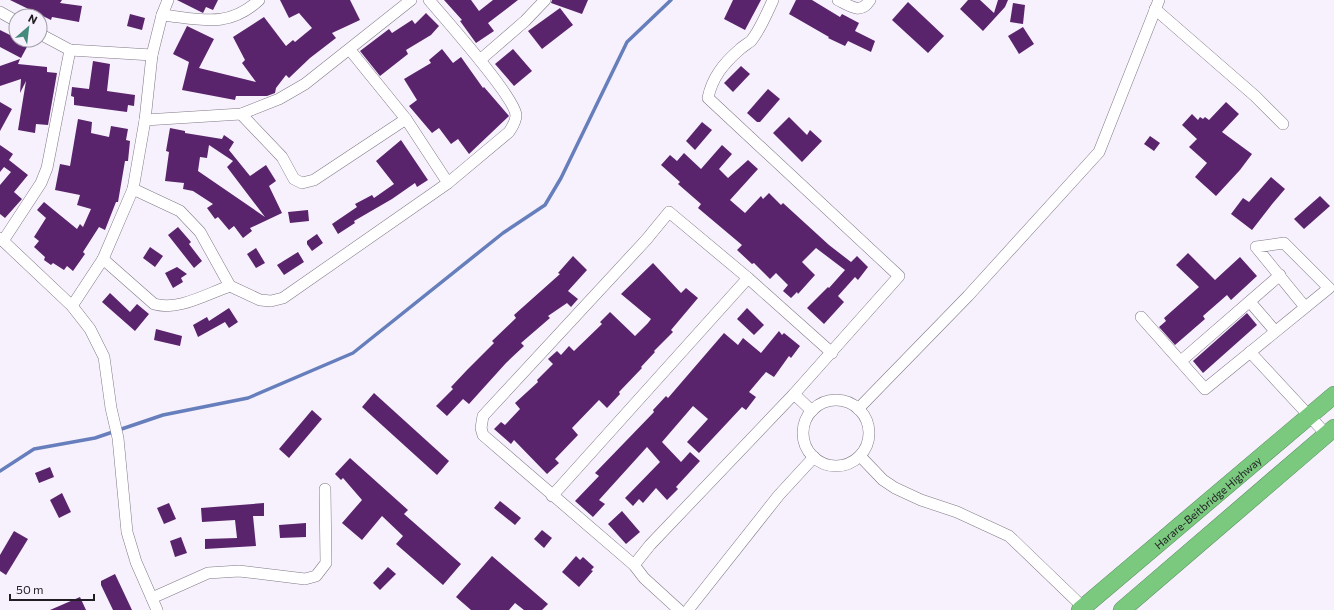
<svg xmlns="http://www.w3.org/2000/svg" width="1334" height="610" font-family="Commissioner,sans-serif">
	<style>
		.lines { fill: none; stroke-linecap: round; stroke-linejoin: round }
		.stream { stroke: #667fbc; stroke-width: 3.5 }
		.building { fill: #5a246c; fill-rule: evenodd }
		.minor-casing { stroke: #807986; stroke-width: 12 }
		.highway-casing { stroke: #5b8d5f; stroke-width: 18 }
		.minor { stroke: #fff; stroke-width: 11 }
		.highway { stroke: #7ac97f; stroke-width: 17 }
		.labels { text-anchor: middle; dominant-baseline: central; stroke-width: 4; stroke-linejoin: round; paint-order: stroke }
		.street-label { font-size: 11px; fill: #211e23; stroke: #f7f1fd }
	</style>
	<rect width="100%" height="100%" fill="#f7f1fd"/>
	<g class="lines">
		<polyline class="stream" points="0,471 34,449 95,438 163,415 248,398 353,353 503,233 545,205 561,178 627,42 671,0"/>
	</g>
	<g class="building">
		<polygon points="10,0 62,0 60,3 82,6 79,22 52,17 51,20"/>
		<polygon points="177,0 218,0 213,10 206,7 203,13"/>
		<polygon points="280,0 350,0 360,20 332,33 336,38 310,58 289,78 286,75 276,88 275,93 267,96 236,96 235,100 182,90 189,62 173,54 187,26 214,39 199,68 256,82 242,63 245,60 233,37 264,17 286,46 293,40 295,42 312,28 299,13 289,18"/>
		<polygon points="444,0 471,0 479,11 493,0 518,0 488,23 494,31 476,43 460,21 462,20"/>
		<polygon points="552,0 588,0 582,14 551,3"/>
		<polygon points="733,0 761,0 745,30 724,19"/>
		<polygon points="796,0 812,0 840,17 842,14 859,23 855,31 875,41 871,52 848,41 845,46 828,38 829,37 789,14"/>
		<polygon points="968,0 980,0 994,13 998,0 1008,0 1005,7 983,31 960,9"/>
		<polygon points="908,2 944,36 928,53 892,20"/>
		<polygon points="1013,3 1025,5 1023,24 1010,22"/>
		<polygon points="560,8 573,25 542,49 528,31"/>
		<polygon points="426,13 439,26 431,35 406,50 408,54 380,76 360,51 389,29 392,33 412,20 415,24"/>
		<polygon points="130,14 145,18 142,30 127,26"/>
		<polygon points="1023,27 1034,44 1019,54 1008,36"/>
		<polygon points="0,30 16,38 16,40 28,45 21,58 0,47"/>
		<polygon points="442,49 453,63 461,57 483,88 484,87 509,116 469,154 458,139 451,144 439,128 432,133 409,106 417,100 404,79 431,63 429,60"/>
		<polygon points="513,49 532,71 514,86 495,64"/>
		<polygon points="20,59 18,64 47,67 47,72 57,73 48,125 36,124 35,133 18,130 26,81 20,93 21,79 0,86 0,66"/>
		<polygon points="93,61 110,64 107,91 135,95 134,106 128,105 127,112 74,105 74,97 71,96 72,87 89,89"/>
		<polygon points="741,66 750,74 733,92 724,83"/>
		<polygon points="768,89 780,99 760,122 757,122 747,113"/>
		<polygon points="0,102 12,109 0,131"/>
		<polygon points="1226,102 1239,114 1222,132 1252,154 1240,170 1216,196 1195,177 1207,163 1189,147 1197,139 1182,125 1192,114 1198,120 1200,117 1203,119 1205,117 1209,120"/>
		<polygon points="789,117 807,135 810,130 822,141 802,162 773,133"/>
		<polygon points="78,119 92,122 91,133 109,137 111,126 128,129 126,140 130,141 128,161 125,161 118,202 116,202 105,230 99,227 83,252 85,254 73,271 67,266 64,270 53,263 51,265 44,260 45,257 34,247 39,241 34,237 46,218 37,210 44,202 77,229 80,224 83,227 91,209 77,205 80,195 55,190 60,164 70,166"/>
		<polygon points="702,122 712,130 695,150 686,141"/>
		<path d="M170 128 185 131V133L222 139 224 135 234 142 229 150 250 176 266 165 276 181 269 186 282 213 250 228 252 231 243 238 234 226 229 230 218 217 215 219 207 208 213 204 193 191 183 189 184 183 165 181 169 152 166 151ZM209 145 233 161 227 167 265 217 198 171 200 157 207 158Z"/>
		<polygon points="1150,136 1160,143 1154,151 1144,144"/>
		<polygon points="401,140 428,180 417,187 415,183 392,199 354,221 355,223 338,234 332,224 357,207 355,204 372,195 374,198 394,184 376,161"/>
		<polygon points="0,145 13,154 9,160 28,175 14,192 22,199 5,218 0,214 0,185 11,172 4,167 0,172"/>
		<polygon points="722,145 732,154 719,169 728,178 748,160 758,169 730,200 745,213 761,196 763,199 769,193 781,205 783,203 829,245 851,262 857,256 868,267 858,280 855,277 838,296 844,302 824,324 807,308 828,287 829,288 845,270 816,248 802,262 815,275 798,294 797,292 791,298 783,291 788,285 776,273 770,279 754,263 752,264 737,250 742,245 698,208 701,204 678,184 680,182 661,165 670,155 677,161 684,153 701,169"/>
		<polygon points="1271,177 1285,189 1273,203 1252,230 1231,214 1243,198 1249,202"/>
		<polygon points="1320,196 1330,206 1304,229 1294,219"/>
		<polygon points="308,210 309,221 290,223 288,212"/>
		<polygon points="178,227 191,242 189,244 202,261 194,268 168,235"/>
		<polygon points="317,234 323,243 312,251 307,244 307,241"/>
		<polygon points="150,247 163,256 155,267 143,258"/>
		<polygon points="256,248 265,263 256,268 247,254"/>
		<polygon points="298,252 304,262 284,275 277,265"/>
		<polygon points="1188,253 1215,280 1240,257 1257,276 1231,300 1227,295 1203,316 1205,319 1175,345 1159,327 1166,321 1164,318 1199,287 1176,265"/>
		<polygon points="573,256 587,270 568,291 578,299 571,307 567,303 548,316 550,318 521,343 524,346 506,363 469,404 463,399 447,416 436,406 453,389 451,387 467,370 494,343 492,341 516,318 514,315 560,274 558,273"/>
		<polygon points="653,263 681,293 686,288 698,298 671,330 673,332 654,351 655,352 641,367 642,368 619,392 620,394 607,408 599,400 572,428 578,435 555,459 559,463 547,474 514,440 511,444 494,429 501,422 505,425 520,409 515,403 538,382 537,380 553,364 548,359 557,351 561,355 569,346 574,351 602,324 600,322 610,312 635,336 648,323 651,319 621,294"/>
		<polygon points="177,267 187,274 181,278 183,282 173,288 165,273"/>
		<polygon points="110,293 130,312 137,304 149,314 135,331 102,302"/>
		<polygon points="229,308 238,322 229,328 225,322 198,337 193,325 207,317 209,321"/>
		<polygon points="747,308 764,325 754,335 737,319"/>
		<polygon points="1247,313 1257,325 1203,373 1193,361"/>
		<polygon points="156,329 182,336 180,346 154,340"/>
		<polygon points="779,331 782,335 784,333 800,346 791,358 789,356 774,377 766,372 749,392 756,397 746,410 742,407 699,453 687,442 708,419 693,406 662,442 681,462 690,452 700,461 676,487 678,489 667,500 656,488 643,503 639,499 633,506 625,498 660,462 647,447 599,500 605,504 593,517 575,501 599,476 595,473 654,412 653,410 666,396 668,398 724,333 738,345 743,338 761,353"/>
		<polygon points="374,393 449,461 437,475 362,407"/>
		<polygon points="312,410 322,419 289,458 279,449"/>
		<polygon points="350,458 408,510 404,514 461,564 443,585 396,544 403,536 382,516 362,540 342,523 362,500 343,478 341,480 335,474"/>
		<polygon points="50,467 54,477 39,483 35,473"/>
		<polygon points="62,493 71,512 59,518 50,500"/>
		<polygon points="500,501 521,518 515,525 494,508"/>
		<polygon points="169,503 176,519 164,524 157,508"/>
		<polygon points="264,503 264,516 253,516 256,546 205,549 205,539 237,538 235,520 202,522 201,508"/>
		<polygon points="622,511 640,532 626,544 608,524"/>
		<polygon points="306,523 306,537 280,538 279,525"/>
		<polygon points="542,530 552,538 544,548 534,539"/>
		<polygon points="14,531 28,539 6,575 0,571 0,555"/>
		<polygon points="181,537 187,553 175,557 170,541"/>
		<polygon points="492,556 548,604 542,610 524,610 515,603 509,610 471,610 456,597"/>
		<polygon points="576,556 580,560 583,557 594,567 591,570 593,571 579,587 562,572"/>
		<polygon points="388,567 396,574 380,590 373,583"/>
		<polygon points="115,574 132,610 113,610 101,585 101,581"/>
		<polygon points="80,597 86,610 50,610"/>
	</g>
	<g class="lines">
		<defs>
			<g id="minor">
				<path d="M168 0 162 15C200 19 228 29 259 0"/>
				<path d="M429 0C445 19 514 96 516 115 516 122 512 127 509 132L448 183"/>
				<path d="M838 0C850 6 861 15 870 0"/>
				<polyline points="1155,9 1255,96 1283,124"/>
				<polyline points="0,12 16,21"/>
				<polyline points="40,34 70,50 152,55 162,15"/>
				<polyline points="480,60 525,21 545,0"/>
				<polyline points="241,114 282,157 294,179 302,183 314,180 406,119"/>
				<polyline points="145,120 152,55"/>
				<polyline points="133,189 180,211 200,232 230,286 260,300 271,301 283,298 448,183 406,119 350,50"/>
				<polyline points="0,238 72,306 90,329 104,357 111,408 118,438 127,532 136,562 157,610"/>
				<polyline points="3,241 41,183 47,168 70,50"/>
				<path d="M103 259 154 304C179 311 206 294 230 286"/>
				<polyline points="748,278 832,353"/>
				<polyline points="1250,302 1275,331"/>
				<polyline points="72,306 103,259 133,189 145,120 241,114 279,99 305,84 411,0"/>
				<polyline points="1141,317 1205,389 1329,288 1284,243 1256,247 1305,307"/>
				<polyline points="1250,352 1326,434"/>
				<polyline points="1181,361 1280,275"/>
				<polyline points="794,394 812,411"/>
				<circle cx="836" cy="433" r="33"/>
				<polyline points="858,409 968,296 1099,152 1159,0"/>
				<polyline points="860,456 883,480 895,488 921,500 957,512 1009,536 1086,610"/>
				<polyline points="552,496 748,278 669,212 646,240 483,416 481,428 483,435 634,565 644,578 679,610"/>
				<path d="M634 565 650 545 794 394 899 276 708 98C712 78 723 64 739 50 742 47 747 44 751 41 760 30 767 13 773 0"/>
				<polyline points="152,598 208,573 239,571 305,579 316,576 326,563 325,489"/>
				<polyline points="688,610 779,495 814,457"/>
			</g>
			<g id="highway">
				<path id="s1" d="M1080 610 1334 395"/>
				<polyline points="1122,610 1334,428"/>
			</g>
		</defs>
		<use href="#minor" class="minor-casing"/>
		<use href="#highway" class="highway-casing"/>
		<use href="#minor" class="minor"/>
		<use href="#highway" class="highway"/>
	</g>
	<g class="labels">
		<g class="street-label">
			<text stroke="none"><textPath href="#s1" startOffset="167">Harare-Beitbridge Highway</textPath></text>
		</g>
	</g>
	<g transform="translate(28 28) rotate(28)"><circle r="19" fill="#f7f1fd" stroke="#a19da6"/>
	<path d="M0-3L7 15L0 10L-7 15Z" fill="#468a7e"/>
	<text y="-6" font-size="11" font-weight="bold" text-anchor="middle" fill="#211e23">N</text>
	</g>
	<path d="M10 594v6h84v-6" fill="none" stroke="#211e23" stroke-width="2"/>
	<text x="16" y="594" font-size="12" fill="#211e23" stroke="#f7f1fd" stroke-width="3" paint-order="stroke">50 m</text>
</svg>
